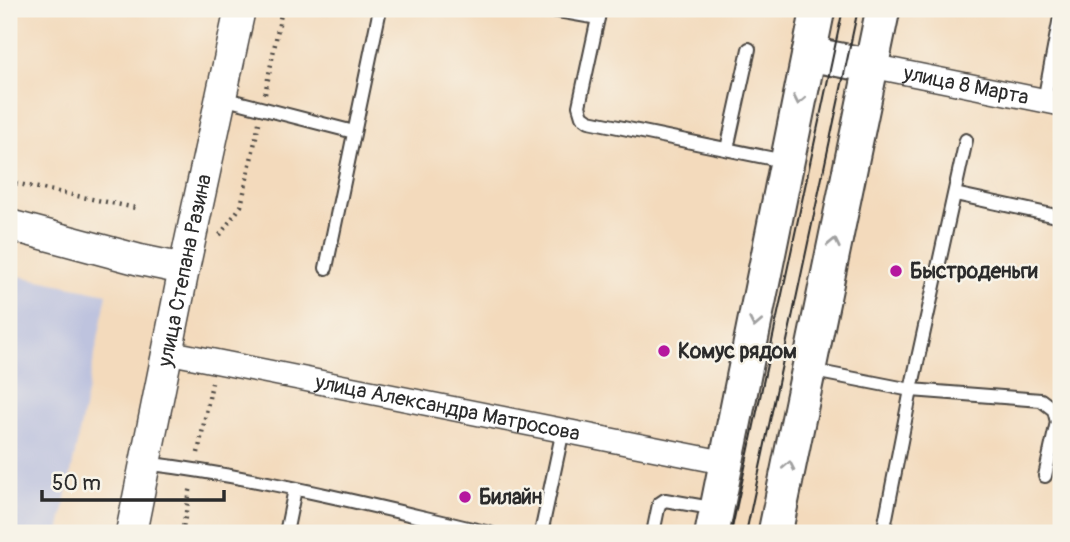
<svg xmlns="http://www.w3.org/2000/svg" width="1070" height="542" font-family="Pangolin,sans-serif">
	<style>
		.industrial { fill: #bec3de }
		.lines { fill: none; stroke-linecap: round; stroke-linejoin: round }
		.service-casing { stroke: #494541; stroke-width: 16 }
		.minor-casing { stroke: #494541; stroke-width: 26 }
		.tertiary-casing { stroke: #494541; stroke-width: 33 }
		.secondary-casing { stroke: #494541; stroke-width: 37 }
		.path { stroke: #494541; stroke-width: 4.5; stroke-dasharray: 2 5; stroke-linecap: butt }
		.service { stroke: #fff; stroke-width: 12 }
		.minor { stroke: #fff; stroke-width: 23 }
		.tertiary { stroke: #fff; stroke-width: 30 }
		.secondary { stroke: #fff; stroke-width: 33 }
		.tram { stroke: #2b2b2b; stroke-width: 2 }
		.oneway { stroke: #a0a0a0 }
		.poi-dot { fill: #b5179e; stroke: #f7f3e8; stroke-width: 2.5 }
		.labels { text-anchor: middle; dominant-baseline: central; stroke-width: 5; stroke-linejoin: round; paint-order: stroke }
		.street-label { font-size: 21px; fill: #2b2b2b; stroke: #f7f3e8 }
		.poi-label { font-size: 21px; font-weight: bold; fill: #2b2b2b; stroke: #f7f3e8; text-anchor: start }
	</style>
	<rect width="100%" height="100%" fill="#f7f3e8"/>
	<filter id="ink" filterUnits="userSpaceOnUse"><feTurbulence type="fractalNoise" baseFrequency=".0143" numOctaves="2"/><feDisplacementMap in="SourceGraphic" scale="14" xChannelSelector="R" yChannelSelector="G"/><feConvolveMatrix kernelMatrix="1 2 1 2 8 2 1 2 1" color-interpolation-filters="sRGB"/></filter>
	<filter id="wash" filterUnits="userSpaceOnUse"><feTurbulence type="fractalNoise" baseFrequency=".00686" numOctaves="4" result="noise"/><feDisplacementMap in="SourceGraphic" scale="28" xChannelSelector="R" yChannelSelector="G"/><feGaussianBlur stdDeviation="1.57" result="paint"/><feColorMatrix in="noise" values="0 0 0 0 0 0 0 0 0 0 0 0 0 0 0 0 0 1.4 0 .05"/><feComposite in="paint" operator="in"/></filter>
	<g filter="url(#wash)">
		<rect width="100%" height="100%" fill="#f3dabc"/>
		<polygon class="industrial" points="9,274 107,294 59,533 9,533"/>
	</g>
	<g filter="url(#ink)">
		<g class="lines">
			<defs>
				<g id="service">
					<polyline points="547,9 598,18"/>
					<polyline points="600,9 579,106 582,116 589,121 784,161"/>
					<polyline points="222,98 354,132"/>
					<polyline points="1044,101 1061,12"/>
					<polyline points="727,149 749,49"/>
					<polyline points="955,194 1061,217"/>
					<polyline points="326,268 380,9"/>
					<polyline points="809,370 911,390 1041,400 1054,410 1057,422 1045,476"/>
					<path d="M144 463C261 477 376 507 490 533"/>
					<polyline points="286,533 295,489"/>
					<polyline points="541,533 563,430"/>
					<polyline points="653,533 659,504 665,500 717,509"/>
					<polyline points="883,533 911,390 966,140"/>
				</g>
				<g id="minor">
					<path id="s1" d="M872 66 1061 104"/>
					<path id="s2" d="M168 352 727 463"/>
				</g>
				<g id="tertiary">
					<polyline points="9,225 140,260 184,269"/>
					<path id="s3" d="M131 533 184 269 240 9"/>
				</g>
				<g id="secondary">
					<polyline points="809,54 872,66"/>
					<polyline points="712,533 818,9"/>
					<polyline points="775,533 883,9"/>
				</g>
			</defs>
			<use href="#service" class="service-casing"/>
			<use href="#minor" class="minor-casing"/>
			<use href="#tertiary" class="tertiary-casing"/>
			<use href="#secondary" class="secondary-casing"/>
			<g class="path">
				<polyline points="265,94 282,9"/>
				<polyline points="9,182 136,208"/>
				<polyline points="220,235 241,206 259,123"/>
				<polyline points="198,453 212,383"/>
				<polyline points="182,533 191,486"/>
			</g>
			<use href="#service" class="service"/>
			<use href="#minor" class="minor"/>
			<use href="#tertiary" class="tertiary"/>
			<use href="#secondary" class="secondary"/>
			<g class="tram">
				<polyline points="731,533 843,9"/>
				<polyline points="746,533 858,9"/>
			</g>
		</g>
		<defs><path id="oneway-chevron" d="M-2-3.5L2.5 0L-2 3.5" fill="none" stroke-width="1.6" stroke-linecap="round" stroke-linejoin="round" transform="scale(1.75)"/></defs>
		<g class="oneway">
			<use href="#oneway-chevron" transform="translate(799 100) rotate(101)"/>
			<use href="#oneway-chevron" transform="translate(834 243) rotate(-78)"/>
			<use href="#oneway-chevron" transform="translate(755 323) rotate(101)"/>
			<use href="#oneway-chevron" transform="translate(789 466) rotate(-79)"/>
		</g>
	</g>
	<g class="poi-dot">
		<circle cx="896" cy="271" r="7"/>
		<circle cx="664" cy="351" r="7"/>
		<circle cx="465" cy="497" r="7"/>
	</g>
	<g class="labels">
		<g class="street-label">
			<text stroke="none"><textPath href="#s1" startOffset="96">улица 8 Марта</textPath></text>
			<text stroke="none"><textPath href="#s3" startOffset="268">улица Степана Разина</textPath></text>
			<text stroke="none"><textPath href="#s2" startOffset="285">улица Александра Матросова</textPath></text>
		</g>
		<g class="poi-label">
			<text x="910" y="271">Быстроденьги</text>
			<text x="678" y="351">Комус рядом</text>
			<text x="479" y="497">Билайн</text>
		</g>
	</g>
	<rect width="1070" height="542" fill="none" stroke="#f7f3e8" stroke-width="35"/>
	<path d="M42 490v10h182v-10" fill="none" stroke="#2b2b2b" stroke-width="3.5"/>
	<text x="52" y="490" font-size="21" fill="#2b2b2b" stroke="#f7f3e8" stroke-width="5" paint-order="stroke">50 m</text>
</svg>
